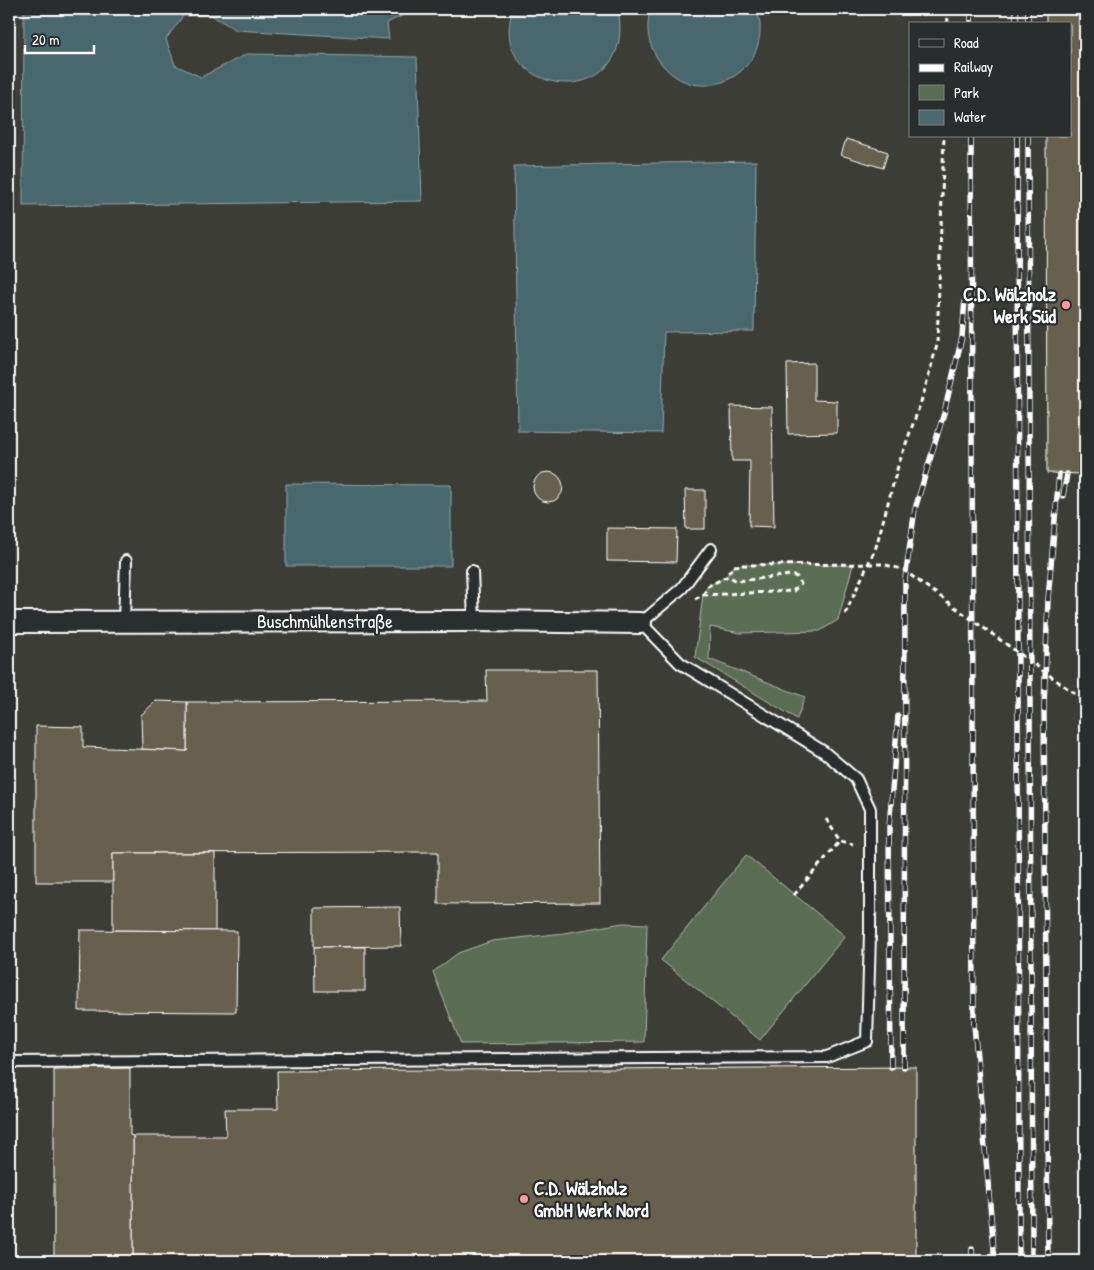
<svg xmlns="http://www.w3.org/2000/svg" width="1094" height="1270" font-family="'Patrick Hand',sans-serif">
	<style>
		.built { fill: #3c3c38; fill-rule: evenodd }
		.green { fill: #5c6d56; stroke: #aeb6aa }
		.water { fill: #4a686d; stroke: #92a4a7 }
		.building { fill: #676050; stroke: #fff }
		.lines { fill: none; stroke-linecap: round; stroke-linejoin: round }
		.service-casing { stroke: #fff; stroke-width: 14 }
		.minor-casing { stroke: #fff; stroke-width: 24 }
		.path { stroke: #fff; stroke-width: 3; stroke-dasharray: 5 4; stroke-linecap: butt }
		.service { stroke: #2a2d2e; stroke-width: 10 }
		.minor { stroke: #2a2d2e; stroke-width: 20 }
		.rail-casing { stroke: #fff; stroke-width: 5.5 }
		.rail { stroke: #2a2d2e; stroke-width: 4; stroke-dasharray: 11; stroke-linecap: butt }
		.path-bridge { stroke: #fff; stroke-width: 3; stroke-dasharray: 5 4; stroke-linecap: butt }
		.poi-dot { fill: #ff9aa2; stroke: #2a2d2e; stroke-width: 2 }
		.labels { text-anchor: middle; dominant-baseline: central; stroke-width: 4.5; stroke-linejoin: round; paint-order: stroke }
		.poi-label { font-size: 19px; font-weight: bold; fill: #fff; stroke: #2a2d2e; text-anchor: end }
		.street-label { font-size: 19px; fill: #fff; stroke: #2a2d2e }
	</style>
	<rect width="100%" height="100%" fill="#2a2d2e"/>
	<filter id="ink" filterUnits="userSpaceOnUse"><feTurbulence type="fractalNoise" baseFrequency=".02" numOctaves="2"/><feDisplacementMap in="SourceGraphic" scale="10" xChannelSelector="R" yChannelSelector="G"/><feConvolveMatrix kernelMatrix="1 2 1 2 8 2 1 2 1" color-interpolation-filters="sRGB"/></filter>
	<g filter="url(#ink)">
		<path class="built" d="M9 9H1085V1261H9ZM910 24H1070V136H910Z"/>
		<g class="green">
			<polygon points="742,565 853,565 838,620 820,631 740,633 710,627 709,659 805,697 797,719 695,657 703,595 708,586 728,576 728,573 734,566"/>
			<polygon points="746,855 845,936 760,1040 661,960"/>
			<polygon points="623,923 647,924 644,1042 461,1044 433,972 458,953 492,941 564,933"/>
		</g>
		<g class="water">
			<polygon points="24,9 416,9 387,23 389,39 236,30 211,15 183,16 166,39 175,65 201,77 247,54 417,57 422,201 23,206"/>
			<path d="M513 9H618C639 117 483 98 513 9Z"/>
			<path d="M651 9H757C777 73 696 115 658 59 648 44 645 27 651 9Z"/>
			<polygon points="756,161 754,331 664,332 661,433 518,431 514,166"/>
			<polygon points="286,484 451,485 451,566 286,566"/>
		</g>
		<g class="building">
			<polygon points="1046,9 1085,9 1085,474 1047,473 1046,136 1070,136 1070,24 1046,24"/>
			<polygon points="846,139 888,152 883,168 841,155"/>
			<polygon points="814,363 814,400 837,401 837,433 788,434 787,364"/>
			<polygon points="731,406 772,407 774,527 749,526 750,461 732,461"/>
			<circle cx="548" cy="487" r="15"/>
			<polygon points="685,490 705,490 705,529 686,529"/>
			<polygon points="607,528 677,529 676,562 607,561"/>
			<polygon points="486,670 598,670 600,903 438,904 438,852 113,853 113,882 36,882 36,726 83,727 83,747 187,751 187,702 487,701"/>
			<polygon points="156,701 187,702 187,751 142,749 141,715"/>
			<polygon points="113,853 215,853 215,931 113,930"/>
			<polygon points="400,907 401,946 314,947 314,908"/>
			<polygon points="80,930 237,931 236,1012 79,1011"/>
			<polygon points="314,947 365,947 365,991 315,991"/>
			<polygon points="916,1067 916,1261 133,1261 133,1136 226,1136 225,1109 278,1109 277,1071"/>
			<polygon points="130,1068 130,1135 133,1136 133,1261 54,1261 54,1069"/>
		</g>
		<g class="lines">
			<defs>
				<g id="service">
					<polyline points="472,571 474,621"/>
					<polyline points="124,622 126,561"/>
					<polyline points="9,1062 827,1057 867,1041 870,933 870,809 856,779 824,752 680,663 641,623 682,588 711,549"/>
				</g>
				<polyline id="minor" points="9,622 474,621 641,623"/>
			</defs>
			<use href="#service" class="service-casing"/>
			<use href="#minor" class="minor-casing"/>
			<g class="path">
				<polyline points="947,9 948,24"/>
				<polyline points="703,595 708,586 728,576 728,573 734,566 742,565"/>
				<polyline points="695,599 703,595 793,591 801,584 797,577 791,575 737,581 728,576"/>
				<polyline points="845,614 876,547 898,466 923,396 937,345 944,136"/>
				<polyline points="826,819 840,841"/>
				<polyline points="794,895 840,841 853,844"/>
			</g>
			<use href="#service" class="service"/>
			<use href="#minor" class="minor"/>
			<defs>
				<g id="rail">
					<polyline points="971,9 971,24"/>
					<polyline points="1016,9 1016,24"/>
					<polyline points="1028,9 1028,24"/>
					<polyline points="971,136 974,1024 995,1261"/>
					<polyline points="1017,136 1019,1261"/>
					<polyline points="1028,136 1032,1261"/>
					<polyline points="1063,496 1067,474"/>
					<polyline points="891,1067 889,828 898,716"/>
					<polyline points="904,1067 905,579 915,509 944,413 962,337 965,299"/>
					<polyline points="972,1249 972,1261"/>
					<polyline points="1048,1261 1044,707 1048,599 1059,474"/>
				</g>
			</defs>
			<use href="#rail" class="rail-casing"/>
			<use href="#rail" class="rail"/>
			<polyline class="path-bridge" points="742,565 882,564 902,569 1085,701"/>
		</g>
	</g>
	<g class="poi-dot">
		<circle cx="1066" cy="305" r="5"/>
		<circle cx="524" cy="1199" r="5"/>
	</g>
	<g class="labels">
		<g class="poi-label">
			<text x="1056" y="294">C.D. Wälzholz<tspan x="1056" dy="22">Werk Süd</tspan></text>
			<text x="534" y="1188" text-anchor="start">C.D. Wälzholz<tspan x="534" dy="22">GmbH Werk Nord</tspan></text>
		</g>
		<g class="street-label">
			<text x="325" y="621">Buschmühlenstraße</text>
		</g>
	</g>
	<rect width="1094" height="1270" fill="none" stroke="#2a2d2e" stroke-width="30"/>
	<rect x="15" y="15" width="1064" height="1240" fill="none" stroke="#fff" stroke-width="2" filter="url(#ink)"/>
	<rect x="909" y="22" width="162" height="115" fill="#2a2d2e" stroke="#7f8182"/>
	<rect x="919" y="39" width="25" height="8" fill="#2a2d2e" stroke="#7f8182"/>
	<text x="954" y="48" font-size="15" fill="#ffffff">Road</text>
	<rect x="919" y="64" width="25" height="8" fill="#ffffff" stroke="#7f8182"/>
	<text x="954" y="72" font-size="15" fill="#ffffff">Railway</text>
	<rect x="919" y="85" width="25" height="15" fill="#5c6d56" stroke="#7f8182"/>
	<text x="954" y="98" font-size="15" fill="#ffffff">Park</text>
	<rect x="919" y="110" width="25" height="15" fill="#4a686d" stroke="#7f8182"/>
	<text x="954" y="122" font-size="15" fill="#ffffff">Water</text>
	<path d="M25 45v8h69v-8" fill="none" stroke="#ffffff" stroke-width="2.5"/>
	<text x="32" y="45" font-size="15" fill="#ffffff" stroke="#2a2d2e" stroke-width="4" paint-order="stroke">20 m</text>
</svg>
